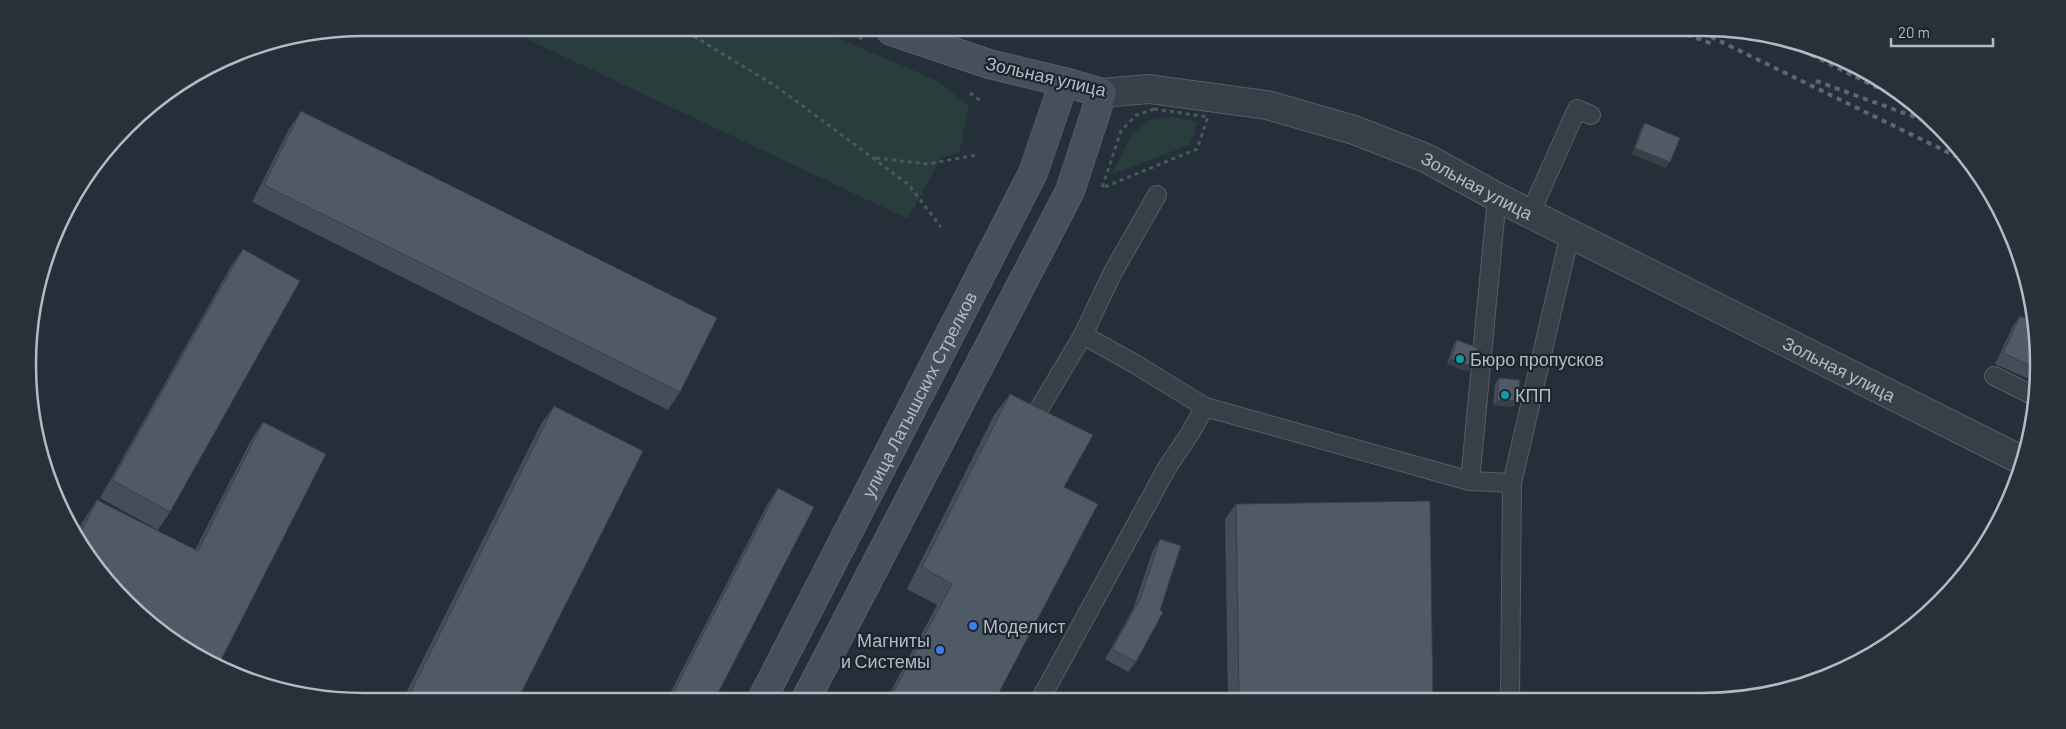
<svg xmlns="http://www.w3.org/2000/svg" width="2066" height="729" font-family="Barlow,sans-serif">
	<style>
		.green { fill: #293d3c }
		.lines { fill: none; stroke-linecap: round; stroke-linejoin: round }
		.lane-casing { stroke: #555e67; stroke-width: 20 }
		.street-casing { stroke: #555e67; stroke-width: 30 }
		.secondary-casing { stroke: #555e67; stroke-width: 30 }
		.path { stroke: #475a5b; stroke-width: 3; stroke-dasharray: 4 4; stroke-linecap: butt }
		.lane { stroke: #374049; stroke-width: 18 }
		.street { stroke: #374049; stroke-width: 28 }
		.secondary { stroke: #46505c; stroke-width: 28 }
		.rail { stroke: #5b6772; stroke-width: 4; stroke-dasharray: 5 5; stroke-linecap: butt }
		.wall { fill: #444d58 }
		.shaded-wall { fill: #373f47 }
		.building { fill: #4f5a66; stroke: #373f47 }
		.culture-dot { fill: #0f9aa8; stroke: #1c252e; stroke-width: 2 }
		.shop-dot { fill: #3f7fe0; stroke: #1c252e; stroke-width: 2 }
		.labels { text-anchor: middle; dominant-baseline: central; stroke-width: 4.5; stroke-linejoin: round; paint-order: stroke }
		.street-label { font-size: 18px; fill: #b2bbc5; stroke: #1c252e }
		.poi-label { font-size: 18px; fill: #b2bbc5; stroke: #1c252e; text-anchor: start }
		.rim { fill: none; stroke: #b2bbc5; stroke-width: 2.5 }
	</style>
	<rect width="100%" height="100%" fill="#242f39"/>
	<g class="green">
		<polygon points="824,32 938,81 969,106 959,153 941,158 908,219 514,33"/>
		<polygon points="1172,117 1197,122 1190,145 1112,174 1131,135 1149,120"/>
	</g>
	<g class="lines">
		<defs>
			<g id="lane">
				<polyline points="1530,214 1577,109 1591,115"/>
				<polyline points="1083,335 1135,364 1205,407"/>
				<polyline points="1994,376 2036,397"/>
				<polyline points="1039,409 1083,335 1113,272 1157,195"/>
				<polyline points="1470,481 1497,197"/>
				<polyline points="1512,483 1570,234"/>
				<polyline points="1040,700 1168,466 1189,435 1205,407 1470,481 1512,483 1510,699"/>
			</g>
			<g id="street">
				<path id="s1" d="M1102 93 1149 89 1267 105 1354 130 1426 158 1497 197 2023 461"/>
			</g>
			<g id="secondary">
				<path id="s2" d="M761 701 1033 173 1064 82"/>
				<polyline points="805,701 1070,191 1102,93 1064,82 989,64 891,31"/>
			</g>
		</defs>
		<use href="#lane" class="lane-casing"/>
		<use href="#street" class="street-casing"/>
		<use href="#secondary" class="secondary-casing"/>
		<g class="path">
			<polyline points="844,31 862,39"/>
			<polyline points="687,32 777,87 908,184 941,227"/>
			<polyline points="970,93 981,101"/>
			<polygon points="1154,109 1208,117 1197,149 1102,188 1121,131 1136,115"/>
			<polyline points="876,158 928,164 976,155"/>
		</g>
		<use href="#lane" class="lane"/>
		<use href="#street" class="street"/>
		<use href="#secondary" class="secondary"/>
		<g class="rail">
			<polyline points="1668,28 1713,44"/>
			<polyline points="1693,28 1970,163"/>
			<polyline points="1775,37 1917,107"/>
			<polyline points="1816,81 1937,125"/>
		</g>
	</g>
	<g class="wall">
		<polygon points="301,111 680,392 668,410 252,202 289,129"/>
		<polygon points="1645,123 1666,168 1632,154 1641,129"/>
		<polygon points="243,249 170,512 158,530 100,498 231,266"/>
		<polygon points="2020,316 2036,323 2038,383 1995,364 2013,326"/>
		<polygon points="1457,340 1468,372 1447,364 1453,346"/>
		<polygon points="1499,378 1514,407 1493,405 1495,384"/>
		<polygon points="1010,394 1064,487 995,700 886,700 937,605 907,589 994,415"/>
		<polygon points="554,406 517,701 402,701 541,424"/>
		<polygon points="263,422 219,664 84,552 76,534 85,518 97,500 195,550 251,440"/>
		<polygon points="778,488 714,701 666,701 768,503"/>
		<polygon points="1236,504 1433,699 1228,700 1225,519"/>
		<polygon points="1160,539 1160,610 1136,662 1128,672 1105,659 1133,609 1153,550"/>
	</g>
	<g class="shaded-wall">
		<polygon points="1635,148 1670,162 1666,168 1632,154"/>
		<polygon points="1451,359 1471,366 1468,372 1447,364"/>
		<polygon points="1497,400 1518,401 1514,407 1493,405"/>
		<polygon points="1275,696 1272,700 1237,700 1239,697"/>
	</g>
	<g class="building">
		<polygon points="301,111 717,318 680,392 264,185"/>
		<polygon points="1645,123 1680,138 1670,162 1635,148"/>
		<polygon points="243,249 300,281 170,512 112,480"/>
		<polygon points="2020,316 2036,323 2037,369 2003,353"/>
		<polygon points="1457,340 1478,348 1471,366 1451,359"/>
		<polygon points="1499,378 1520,380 1518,401 1497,400"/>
		<polygon points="1010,394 1093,435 1064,487 1098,504 995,700 889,700 952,584 922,567"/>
		<polygon points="554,406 643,451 517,701 406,701"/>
		<polygon points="263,422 326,454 219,664 177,645 126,603 84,552 78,538 97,500 198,551"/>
		<polygon points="778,488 814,507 714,701 669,701"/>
		<polygon points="1430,501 1433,699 1275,700 1275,696 1239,697 1236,504"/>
		<polygon points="1160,539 1181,546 1160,610 1163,612 1136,662 1112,649 1140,599"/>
	</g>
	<g class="culture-dot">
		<circle cx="1460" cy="359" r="5"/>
		<circle cx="1505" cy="395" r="5"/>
	</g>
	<g class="shop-dot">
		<circle cx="973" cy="626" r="5"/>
		<circle cx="940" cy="650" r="5"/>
	</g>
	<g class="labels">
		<g class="street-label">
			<text transform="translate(1046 76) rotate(13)">Зольная улица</text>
			<text stroke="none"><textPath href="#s1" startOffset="392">Зольная улица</textPath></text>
			<text stroke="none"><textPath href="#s1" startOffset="798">Зольная улица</textPath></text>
			<text stroke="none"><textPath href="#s2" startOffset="345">улица Латышских Стрелков</textPath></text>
		</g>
		<g class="poi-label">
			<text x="1470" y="359">Бюро пропусков</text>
			<text x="1515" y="395">КПП</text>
			<text x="983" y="626">Моделист</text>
			<text x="930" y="640" text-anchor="end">Магниты<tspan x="930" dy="21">и Системы</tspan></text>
		</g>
	</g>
	<path d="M0 0H2066V729H0ZM364 36H1702A328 328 0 0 1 2030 364V365A328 328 0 0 1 1702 693H364A328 328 0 0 1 36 365V364A328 328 0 0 1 364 36Z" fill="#28313a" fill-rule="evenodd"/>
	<path class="rim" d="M364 36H1702A328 328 0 0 1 2030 364V365A328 328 0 0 1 1702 693H364A328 328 0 0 1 36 365V364A328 328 0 0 1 364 36Z"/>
	<path d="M1891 38v8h102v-8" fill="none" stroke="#b2bbc5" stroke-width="2.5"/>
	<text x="1898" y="38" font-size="15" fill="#b2bbc5" stroke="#1c252e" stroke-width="4" paint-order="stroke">20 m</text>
</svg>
